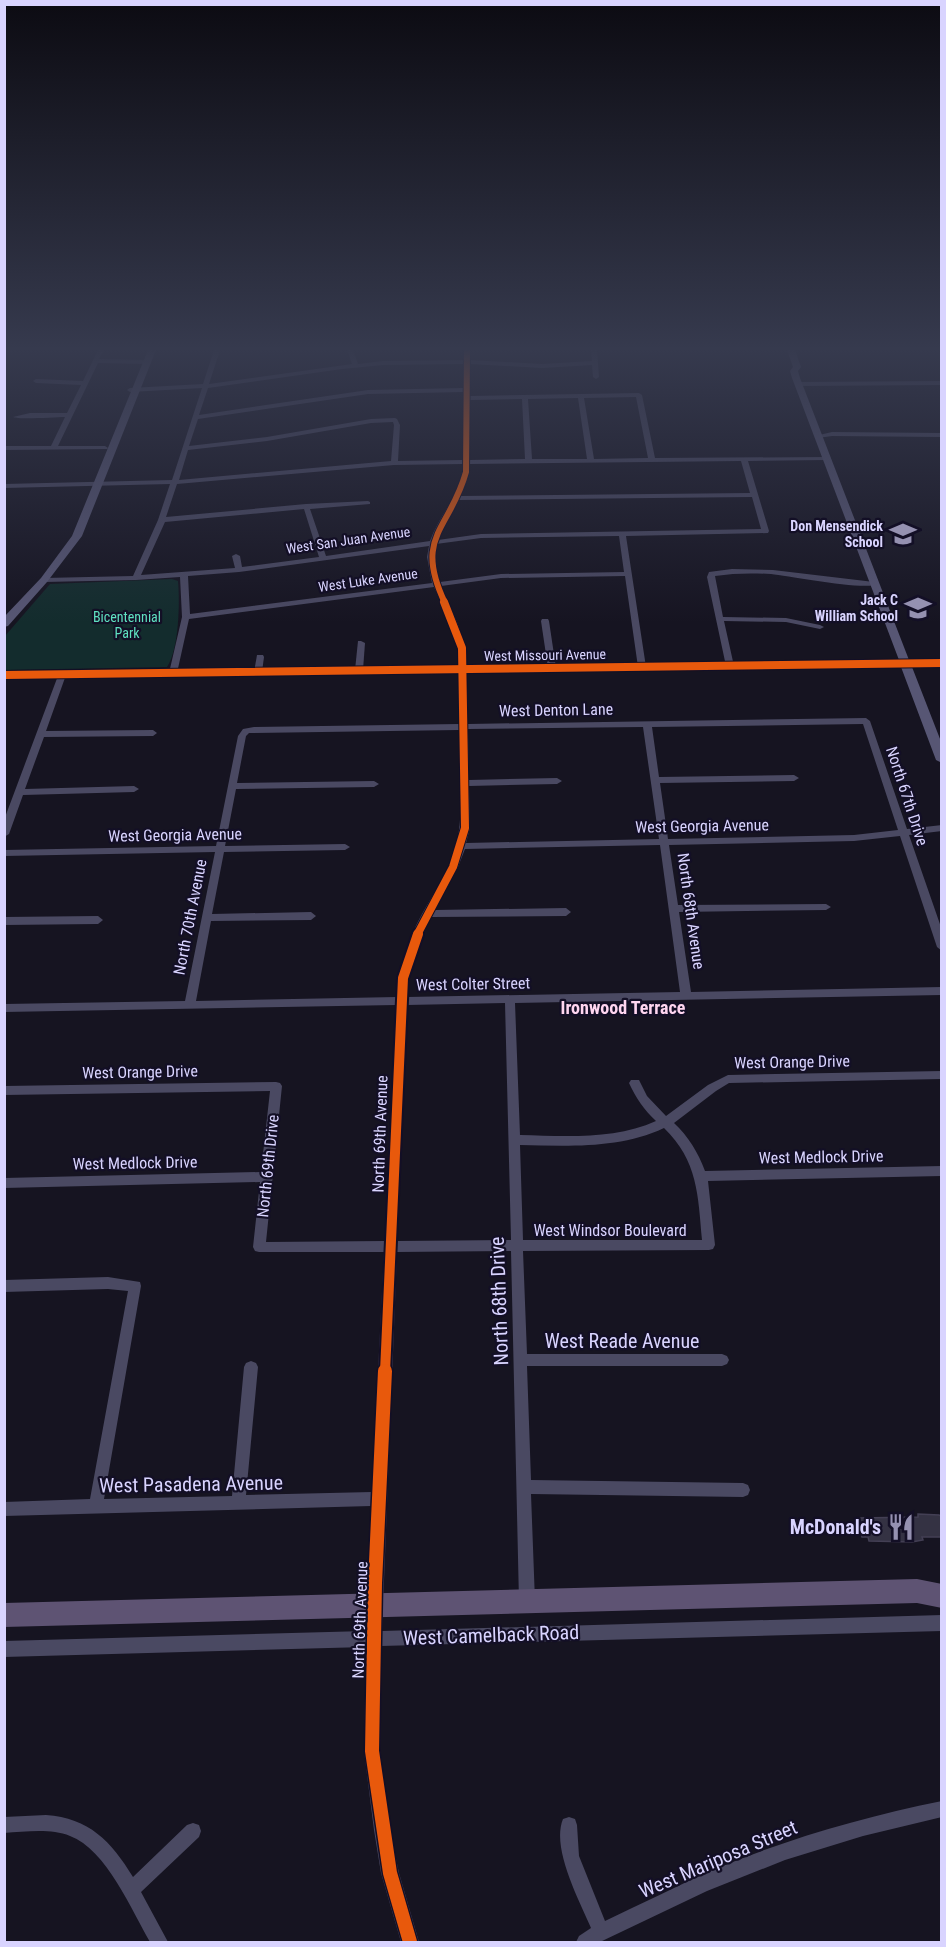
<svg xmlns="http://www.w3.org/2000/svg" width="946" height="1947" font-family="'Roboto Condensed',sans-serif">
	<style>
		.green { fill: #132c2d }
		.building { fill: #343243; stroke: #433f54; stroke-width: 1.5 }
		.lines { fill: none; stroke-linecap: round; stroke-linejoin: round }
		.street { fill: #4a4962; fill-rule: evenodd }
		.secondary { fill: #575674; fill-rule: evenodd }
		.primary { fill: #5e5373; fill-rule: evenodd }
		.cycleway-far3-casing { stroke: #130f26; stroke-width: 8 }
		.cycleway-far2-casing { stroke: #130f26; stroke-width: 10 }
		.cycleway-far1-casing { stroke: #130f26; stroke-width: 14 }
		.cycleway-casing { stroke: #130f26; stroke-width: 17 }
		.cycleway-far3 { stroke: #e8590c; stroke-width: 6 }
		.cycleway-far2 { stroke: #e8590c; stroke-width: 8 }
		.cycleway-far1 { stroke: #e8590c; stroke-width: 10 }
		.cycleway { stroke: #e8590c; stroke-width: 14 }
		.labels { text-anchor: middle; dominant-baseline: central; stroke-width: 4.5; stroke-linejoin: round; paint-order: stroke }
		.far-poi-label { font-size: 14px; font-weight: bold; fill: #d9d4ff; stroke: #130f26; text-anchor: end }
		.far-street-label { font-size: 14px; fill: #d9d4ff; stroke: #130f26 }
		.far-park-label { font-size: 14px; fill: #5fe0c0; stroke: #130f26 }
		.street-label { font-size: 16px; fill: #d9d4ff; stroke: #130f26 }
		.neighbourhood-label { font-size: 18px; font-weight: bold; fill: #ffd6f0; stroke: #130f26 }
		.near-street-label { font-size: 20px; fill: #d9d4ff; stroke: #130f26 }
		.near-poi-label { font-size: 20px; font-weight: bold; fill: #d9d4ff; stroke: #130f26; text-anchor: end }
	</style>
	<rect width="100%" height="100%" fill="#161421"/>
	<path class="green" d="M172 579 178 581C180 603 179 649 167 667L5 670V636L50 584Z"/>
	<polygon class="building" points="918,1514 939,1515 942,1517 942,1537 922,1537 923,1540 912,1542 869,1541 868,1537 862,1537 859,1518 918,1517"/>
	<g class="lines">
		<g class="street">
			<path d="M98 350H104L99 359 147 360 150 362 147 364 98 363 58 446H105L108 448 107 449 4 450V446H51L65 417C55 417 20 420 13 417L30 413H67L81 385 36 383 33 381 36 379 83 381Z"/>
			<path d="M214 350H220L209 384 352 364 347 350H353L358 364 383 361 464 360V350H470V360L542 364 592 361 591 350H597L599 377 596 379 593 377 592 365 542 368 470 364V396L639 393 642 395 655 458 828 457 829 458 826 460 748 461 769 531 768 533 626 536 646 667 645 669H642L638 667 625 576 501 578 441 586 457 622 466 648 468 724 866 718 870 721 907 829 942 825V831L909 835 942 930V951L937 947 900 836 854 841 669 845 678 905 826 904 831 907 826 910 679 912 691 992 942 987V995L515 1003 520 1135C564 1136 615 1140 656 1121 644 1110 636 1098 629 1083L631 1080H639L647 1096 666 1116 708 1085 728 1075 942 1071V1079L729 1083 716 1091 674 1123C688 1136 698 1152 705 1171L942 1166V1176L708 1181 715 1245 713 1249 709 1250 523 1251 527 1354H722L727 1356 729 1360 727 1364 722 1366H527L531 1480 743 1483 748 1485 750 1490 748 1495 743 1497 531 1494 535 1601 532 1606 527 1609 522 1606 519 1601 511 1251 397 1252 382 1631 942 1615V1631L381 1646 380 1751 390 1830 399 1873 419 1942H401L381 1873 374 1830 364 1751 366 1647 4 1657V1641L366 1631 371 1506 4 1516V1502L90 1499 128 1291 108 1289 4 1292V1280L108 1277 140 1282 141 1286 104 1499 232 1496 244 1367 246 1363 251 1361 256 1363 258 1367 246 1495 372 1492 384 1252H259L255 1251 253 1247 260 1182 4 1188V1178L261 1172 270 1091 4 1095V1086L276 1082 280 1083 282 1086 266 1242 385 1241 396 1005 4 1012V1004L185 1001 215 852 4 856V850L216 846 238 736 243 729 254 727 459 724 458 648 450 622 434 587 189 619 177 673 173 675 169 673 182 617 180 577 136 580 44 582 40 580 44 578 133 576 158 520 170 484 4 488V484L172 480 202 388 130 392 127 390 130 388 203 384ZM464 364V388L368 390 199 415 208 388 342 369 383 365ZM464 392 463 460 398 461 400 425 397 419 395 418 371 419 267 437 189 446 198 419 368 394ZM636 397 648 458 594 459 584 398ZM578 398 587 459H532L528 399ZM522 399 525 459 469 460 470 400ZM393 422 394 425 391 461 179 480 188 450 267 441 371 423ZM741 461 750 493 460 496 467 481 469 464ZM463 464C462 493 439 515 430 541L326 556 310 509 370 504V502L368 501 306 504 166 517 177 484 394 465ZM752 497 761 529 481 534 438 540 444 525 458 500ZM304 509 319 557 242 567 240 556 236 554 232 556 235 568 141 575 165 522ZM619 536 624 572 501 574 440 582C436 569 435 558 436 544L481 538ZM429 546 427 557 432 583 190 614 188 576 239 572ZM863 724 898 830 854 835 668 839 660 783 794 781 799 778 794 775 659 777 652 727ZM643 727 659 839 466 843 470 828 469 786 557 784 562 781 557 778 469 780 468 729ZM459 730C459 764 465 818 455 849 448 873 433 894 422 914 408 940 398 967 397 997L196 1001 211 921 311 920 316 916 311 912 212 914 224 852 345 850 350 847 345 844 225 846 236 789 374 787 379 784 374 781 237 783 246 736 249 733ZM660 845 680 992 407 997C409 968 418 943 431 917L566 916 571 912 566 908 435 910 458 867 465 849ZM505 1003 511 1240 397 1241 407 1005ZM664 1128C698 1161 698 1195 702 1240H523L520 1145C568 1146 620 1149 664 1128Z"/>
			<polygon points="942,381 942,385 799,386 796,384 799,382"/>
			<polygon points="832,432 942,433 942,437 832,436 818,438 815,436"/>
			<path d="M732 569 773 570 874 582 878 584C866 591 790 576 771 574 752 573 734 573 715 576L723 617 786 618 820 625 824 627 820 629 786 622 724 621 734 666 730 668 726 666 707 577 709 572Z"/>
			<polygon points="542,619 548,619 549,621 556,668 552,670 548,668 541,621"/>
			<polygon points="358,641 361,641 365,643 363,670 359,672 355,670"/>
			<polygon points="257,655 263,655 264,657 262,672 258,674 254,672"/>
			<polygon points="59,673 62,673 66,675 46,731 153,730 157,733 153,736 44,737 25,789 134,786 139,789 134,792 23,795 9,834 4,837 4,820"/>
			<polygon points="98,916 103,920 98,924 4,925 4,917"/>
			<path d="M942 1801V1817L863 1836 785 1860 707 1891 600 1942H576L579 1936 591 1928C579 1900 551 1848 563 1819L569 1817 575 1819 577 1825 579 1856 605 1921C641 1904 677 1886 713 1870 787 1839 863 1817 942 1801Z"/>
			<path d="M46 1815C89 1818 111 1841 133 1877L187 1825 193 1823 199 1825 201 1831 199 1837 141 1892 168 1942H150C132 1911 106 1849 70 1836 50 1828 25 1832 4 1833V1817Z"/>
		</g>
		<g class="secondary">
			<polygon points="148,350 156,350 82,536 47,582 8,626 4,627 4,617 41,578 72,536"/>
			<polygon points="787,350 795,350 801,367 798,371 800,378 909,660 942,660 942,666 912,667 942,744 942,763 936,760 901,667 4,678 4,672 899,660 792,378 790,371 793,367"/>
		</g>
		<polygon class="primary" points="917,1579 942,1584 942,1608 917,1603 4,1627 4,1603"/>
		<defs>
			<path id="cycleway-far3" d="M445 603C413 536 450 530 466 472L467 350"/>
			<g id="cycleway-far2">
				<polyline points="4,675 942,663"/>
				<polyline points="417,935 453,867 465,828 462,648 444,602"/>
			</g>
			<polyline id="cycleway-far1" points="385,1372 403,978 418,934"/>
			<polyline id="cycleway" points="385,1371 375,1583 372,1751 390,1873 410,1942"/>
		</defs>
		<use href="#cycleway-far3" class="cycleway-far3-casing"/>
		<use href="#cycleway-far2" class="cycleway-far2-casing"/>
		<use href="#cycleway-far1" class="cycleway-far1-casing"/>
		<use href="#cycleway" class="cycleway-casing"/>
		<use href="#cycleway-far3" class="cycleway-far3"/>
		<use href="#cycleway-far2" class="cycleway-far2"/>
		<use href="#cycleway-far1" class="cycleway-far1"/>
		<use href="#cycleway" class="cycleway"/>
	</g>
	<linearGradient id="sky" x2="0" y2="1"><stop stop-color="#0c0b12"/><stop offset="0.56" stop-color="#363a4e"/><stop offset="1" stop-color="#363a4e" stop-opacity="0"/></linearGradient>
	<rect width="946" height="623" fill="url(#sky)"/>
	<defs>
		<symbol id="school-bare" viewBox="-9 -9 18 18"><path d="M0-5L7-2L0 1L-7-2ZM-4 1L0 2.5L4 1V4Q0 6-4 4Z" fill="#9591b1" stroke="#130f26" stroke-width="2.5" paint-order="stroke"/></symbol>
		<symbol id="restaurant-bare" viewBox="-9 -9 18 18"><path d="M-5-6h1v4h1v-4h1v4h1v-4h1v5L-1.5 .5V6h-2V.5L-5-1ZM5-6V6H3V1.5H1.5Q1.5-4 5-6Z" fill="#9591b1" stroke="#130f26" stroke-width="2.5" paint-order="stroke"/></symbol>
	</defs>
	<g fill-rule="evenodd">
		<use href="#school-bare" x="884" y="515" width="38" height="38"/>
		<use href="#school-bare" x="899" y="589" width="38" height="38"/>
		<use href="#restaurant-bare" x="882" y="1508" width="38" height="38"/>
	</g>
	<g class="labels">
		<g class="far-poi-label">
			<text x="883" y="526">Don Mensendick<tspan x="883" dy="16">School</tspan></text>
			<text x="898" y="600">Jack C<tspan x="898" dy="16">William School</tspan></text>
		</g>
		<g class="far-street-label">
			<text transform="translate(348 540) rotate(-8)">West San Juan Avenue</text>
			<text transform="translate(368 580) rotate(-8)">West Luke Avenue</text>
			<text transform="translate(545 655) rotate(-1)">West Missouri Avenue</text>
		</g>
		<g class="far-park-label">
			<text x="127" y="617">Bicentennial<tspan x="127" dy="16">Park</tspan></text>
		</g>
		<g class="street-label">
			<text transform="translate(556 710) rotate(-1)">West Denton Lane</text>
			<text transform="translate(907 796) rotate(72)">North 67th Drive</text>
			<text transform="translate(702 826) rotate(-1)">West Georgia Avenue</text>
			<text transform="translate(175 835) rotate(-1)">West Georgia Avenue</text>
			<text transform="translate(691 911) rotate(82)">North 68th Avenue</text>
			<text transform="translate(190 917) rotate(-79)">North 70th Avenue</text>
			<text transform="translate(473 984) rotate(-1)">West Colter Street</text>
			<text transform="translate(792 1062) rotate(-1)">West Orange Drive</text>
			<text transform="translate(140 1072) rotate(-1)">West Orange Drive</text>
			<text transform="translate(380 1134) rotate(-88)">North 69th Avenue</text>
			<text transform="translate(821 1157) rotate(-1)">West Medlock Drive</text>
			<text transform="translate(135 1163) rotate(-1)">West Medlock Drive</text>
			<text transform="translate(268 1166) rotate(-84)">North 69th Drive</text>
			<text x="610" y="1230">West Windsor Boulevard</text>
			<text transform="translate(360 1620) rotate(-88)">North 69th Avenue</text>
		</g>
		<g class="neighbourhood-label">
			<text x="623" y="1007">Ironwood Terrace</text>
		</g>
		<g class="near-street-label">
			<text transform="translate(499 1301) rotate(-92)">North 68th Drive</text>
			<text x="622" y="1341">West Reade Avenue</text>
			<text transform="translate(191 1484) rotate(-1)">West Pasadena Avenue</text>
			<text transform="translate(491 1635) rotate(-2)">West Camelback Road</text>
			<text transform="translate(718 1859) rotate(-23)">West Mariposa Street</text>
		</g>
		<g class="near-poi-label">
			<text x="881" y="1527">McDonald's</text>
		</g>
	</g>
	<rect width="946" height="1947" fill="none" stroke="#d9d4ff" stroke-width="12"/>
</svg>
